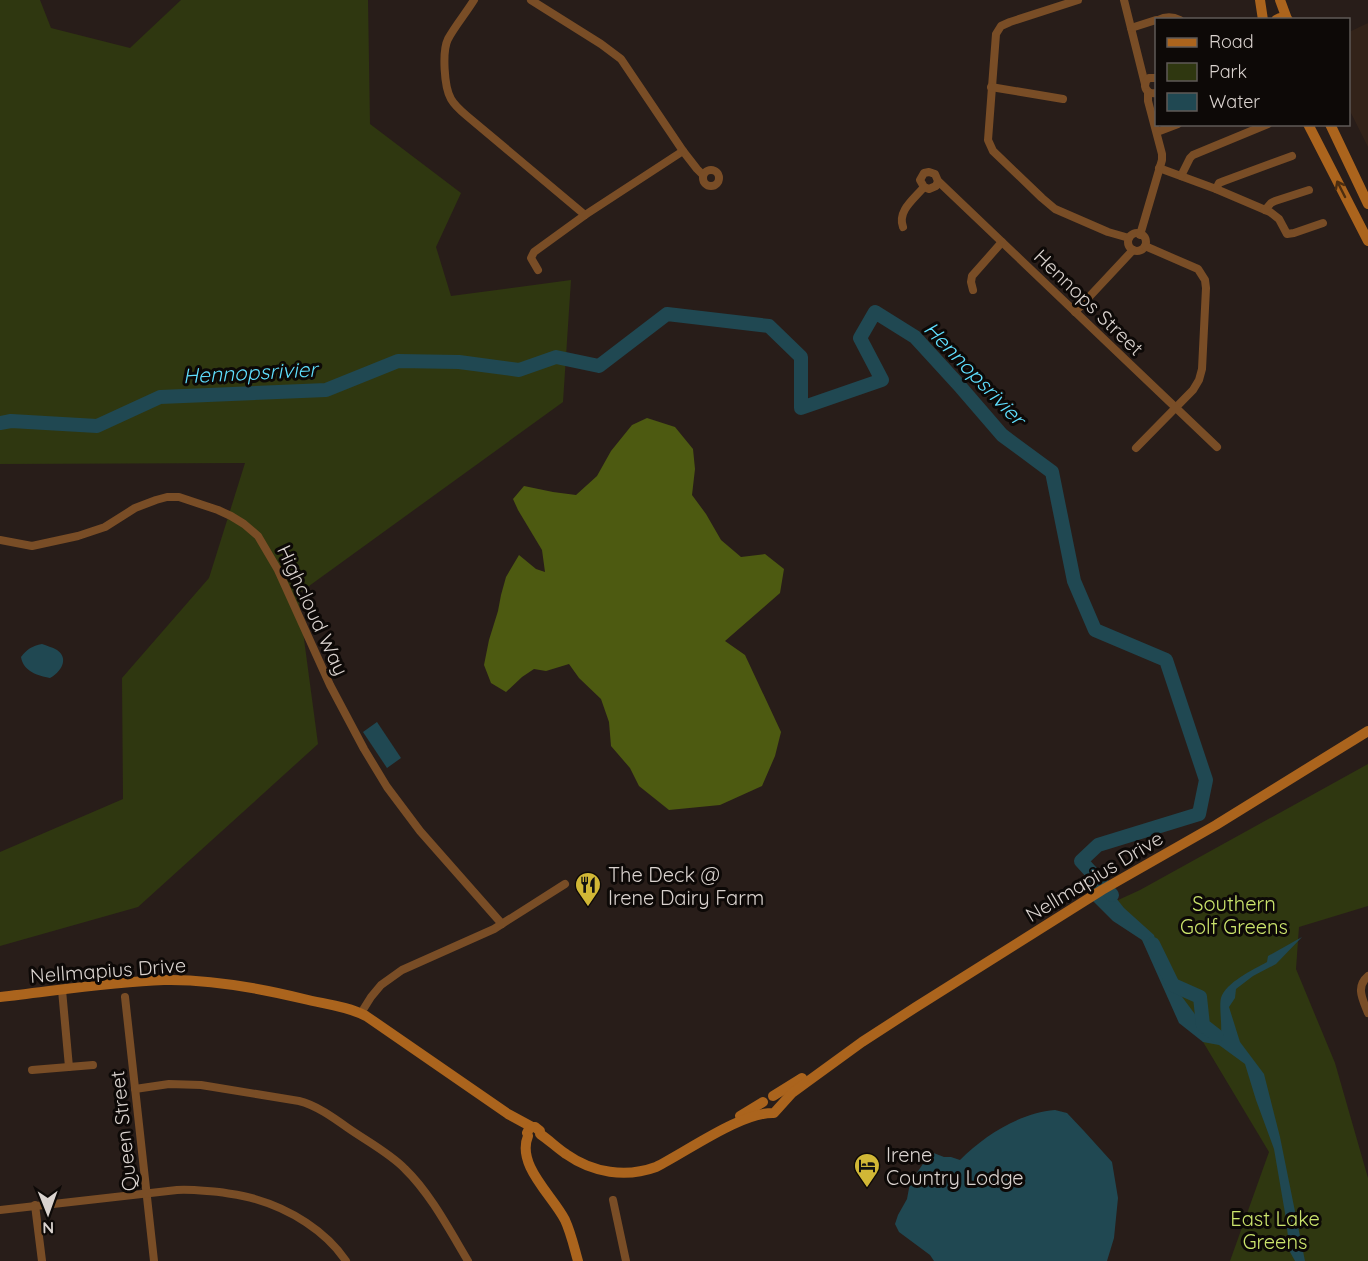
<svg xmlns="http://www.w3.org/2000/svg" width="1368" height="1261" font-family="Quicksand,sans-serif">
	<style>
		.commercial { fill: #332319 }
		.green { fill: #2f3710 }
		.forest { fill: #4d5a11 }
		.water { fill: #204852 }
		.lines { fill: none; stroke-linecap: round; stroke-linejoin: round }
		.river { stroke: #204852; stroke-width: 14 }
		.street { stroke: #794d26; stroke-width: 8 }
		.secondary { stroke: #ab641d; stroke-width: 10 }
		.oneway { stroke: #4c2d10 }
		.labels { text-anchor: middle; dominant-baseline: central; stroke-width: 6; stroke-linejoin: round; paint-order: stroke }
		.street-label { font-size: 20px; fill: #dad3cf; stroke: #0d0907 }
		.poi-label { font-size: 20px; fill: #dad3cf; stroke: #0d0907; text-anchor: start }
		.park-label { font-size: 20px; fill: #cce56c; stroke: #0d0907 }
		.water-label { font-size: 21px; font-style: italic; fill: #5fdefd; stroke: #0d0907 }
	</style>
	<rect width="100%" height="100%" fill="#281d19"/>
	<polygon class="commercial" points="1368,23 1368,147 1348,107 1349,32"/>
	<g class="green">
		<polygon points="0,0 40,0 51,28 130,48 181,0 368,0 370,124 461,193 436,247 451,296 571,280 563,402 298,594 318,744 138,907 0,946 0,852 123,799 122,678 209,578 245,463 0,464"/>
		<polygon points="1368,764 1368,906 1299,927 1296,969 1335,1063 1368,1178 1368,1261 1230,1261 1269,1152 1142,940 1116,901 1140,890"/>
	</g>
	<polygon class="forest" points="647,418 675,427 693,449 695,469 692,495 706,514 721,540 741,557 765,554 784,569 780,593 725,641 745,655 781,732 775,756 762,786 720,805 669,810 639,786 630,768 611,746 609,722 601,699 579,678 569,664 546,671 534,669 522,677 506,692 491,683 484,665 489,640 498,611 501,595 506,577 519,555 536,569 545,572 542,550 518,510 513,499 524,486 553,492 576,495 597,476 611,451 632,425"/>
	<g class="water">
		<path d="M42 644C47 646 52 647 57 650 70 659 60 673 50 678 38 676 23 671 21 657 27 649 32 646 42 644Z"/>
		<polygon points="377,722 401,758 387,768 363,732"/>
		<path d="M1081 877 1105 884 1124 908 1154 935 1161 960 1171 982 1203 1025 1221 1033C1222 1024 1219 1006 1221 998 1225 983 1254 969 1267 962L1268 956 1302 937 1276 964 1253 976 1236 989 1235 998 1229 1007 1240 1042 1264 1074 1280 1137 1305 1261H1295L1290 1252 1285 1213 1274 1149 1256 1100 1245 1064 1219 1045 1203 1042 1179 1023 1142 940 1113 921 1093 901Z"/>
		<path d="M1055 1110 1067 1113 1084 1131 1112 1162 1118 1198 1114 1238 1107 1261H934L930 1255 899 1232 895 1224 898 1215 907 1199 910 1183 931 1152 944 1157H951L960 1160C985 1135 1020 1113 1055 1110Z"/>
	</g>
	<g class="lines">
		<g class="river">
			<polyline points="0,423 11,421 97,426 160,397 326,390 398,361 459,362 519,370 556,357 599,366 667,314 769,326 801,357 801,408 882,380 860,338 875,312 915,337 958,384 1002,435 1052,472 1074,581 1095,630 1166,660 1206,780 1199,814 1098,845 1081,861 1112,895"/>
			<polyline points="1153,944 1173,985 1200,997 1203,1025 1217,1036"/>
		</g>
		<g class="street">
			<path d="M474 0C466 13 455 26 448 39 442 51 444 87 451 99 455 106 461 111 467 116L585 215"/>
			<polyline points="531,0 601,44 621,59 683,151 697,169 703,175"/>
			<polyline points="1078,0 1010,22 1001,26 996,34 988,140 993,151 1042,198 1055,209 1108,232 1129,238"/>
			<polyline points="1124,0 1145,84"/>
			<path d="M1158 20C1166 16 1172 16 1180 20"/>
			<polyline points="1131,28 1156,20"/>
			<path d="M1156 78H1149L1146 81 1145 86C1146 92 1151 94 1156 93"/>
			<polyline points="991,87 1063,99"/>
			<polyline points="1157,132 1178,124"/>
			<polyline points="1159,168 1216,189 1270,212 1279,219 1287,234 1294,233 1323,223"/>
			<circle cx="711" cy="178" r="8"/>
			<polyline points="1181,176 1190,158 1193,155 1268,124"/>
			<polyline points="938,181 936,186 929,189 924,187 920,180 924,173 929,172 935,174 938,181 1217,447"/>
			<polyline points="1216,189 1219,183 1224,181 1292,156"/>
			<polyline points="1265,210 1271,203 1275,201 1309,190"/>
			<path d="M903 227C897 211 914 199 924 187"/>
			<circle cx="1137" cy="242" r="9"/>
			<polyline points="1140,235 1162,160 1162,154 1148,101 1148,92"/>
			<polyline points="538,270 531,258 534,252 585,215 683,151"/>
			<polyline points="973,290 971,282 972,276 1002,242"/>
			<polyline points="1075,312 1133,250"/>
			<polyline points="1136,448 1193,390 1199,380 1202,369 1206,288 1205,280 1198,269 1145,246"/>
			<polyline points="0,540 32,546 78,536 105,527 135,508 156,500 167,497 179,497 218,510 231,516 244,524 258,536 278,570 330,685 364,749 387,787 420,831 502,924"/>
			<path d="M1368 976C1355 987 1363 1000 1368 1013"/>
			<polyline points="62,990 69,1067"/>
			<polyline points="125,997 154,1261"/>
			<polyline points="361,1013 371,997 381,985 402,970 494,929 565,884"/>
			<polyline points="32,1070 93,1065"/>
			<path d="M135 1089 169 1084 201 1085 299 1101C316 1105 334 1118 348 1128 365 1140 391 1154 405 1169 430 1193 450 1231 468 1261"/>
			<polyline points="613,1200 626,1261"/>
			<polyline points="35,1205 42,1261"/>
			<path d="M0 1210 177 1190C191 1189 204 1191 219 1192 231 1194 244 1195 255 1199 290 1209 326 1231 346 1261"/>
		</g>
		<g class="secondary">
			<polyline points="1260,0 1263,20"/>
			<polyline points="1280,0 1287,19"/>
			<polyline points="1276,20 1280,18 1288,20"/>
			<polyline points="1308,124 1368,241"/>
			<polyline points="1330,124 1368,204"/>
			<path d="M0 997C54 991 109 982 164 980 211 979 259 988 304 999 324 1004 347 1006 366 1016L508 1114 532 1127"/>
			<polyline points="773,1096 802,1078"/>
			<polyline points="740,1116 763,1102"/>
			<path d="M527 1133 530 1127H535L540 1131V1134C549 1140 557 1148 566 1154 593 1173 626 1178 656 1167 688 1151 741 1112 774 1113L792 1093 807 1082 862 1042 916 1007 1102 890 1216 825 1368 731"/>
			<path d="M528 1136C516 1165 553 1196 565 1220 571 1233 574 1247 578 1261"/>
		</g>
	</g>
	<defs><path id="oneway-shaft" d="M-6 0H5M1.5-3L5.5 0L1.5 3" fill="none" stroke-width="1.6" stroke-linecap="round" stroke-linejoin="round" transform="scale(1.5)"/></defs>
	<use class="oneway" href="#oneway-shaft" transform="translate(1341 189) rotate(-117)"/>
	<defs>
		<symbol id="restaurant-pin" viewBox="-11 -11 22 30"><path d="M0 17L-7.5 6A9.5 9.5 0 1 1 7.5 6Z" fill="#d1b736" stroke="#0d0907"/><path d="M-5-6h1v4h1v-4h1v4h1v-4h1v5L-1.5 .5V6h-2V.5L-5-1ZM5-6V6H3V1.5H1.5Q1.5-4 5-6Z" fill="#111"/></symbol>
		<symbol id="hotel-pin" viewBox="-11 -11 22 30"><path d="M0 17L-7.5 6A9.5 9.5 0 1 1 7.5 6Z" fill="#d1b736" stroke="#0d0907"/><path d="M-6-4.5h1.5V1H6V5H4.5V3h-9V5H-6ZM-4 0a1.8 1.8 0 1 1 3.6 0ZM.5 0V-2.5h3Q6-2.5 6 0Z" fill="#111"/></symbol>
	</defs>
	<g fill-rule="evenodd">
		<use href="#restaurant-pin" x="573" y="870" width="30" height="40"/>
		<use href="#hotel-pin" x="852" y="1151" width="30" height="40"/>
	</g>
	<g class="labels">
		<g class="street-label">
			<text transform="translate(1089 302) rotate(44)">Hennops Street</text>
			<text transform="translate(313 610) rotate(65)">Highcloud Way</text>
			<text transform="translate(1094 876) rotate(-31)">Nellmapius Drive</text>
			<text transform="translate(108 970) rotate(-4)">Nellmapius Drive</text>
			<text transform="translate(123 1131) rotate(-96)">Queen Street</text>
		</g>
		<g class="poi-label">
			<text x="608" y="874">The Deck @<tspan x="608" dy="23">Irene Dairy Farm</tspan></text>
			<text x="886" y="1154">Irene<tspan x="886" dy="23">Country Lodge</tspan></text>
		</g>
		<g class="park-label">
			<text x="1234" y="903">Southern<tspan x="1234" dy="23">Golf Greens</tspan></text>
			<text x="1275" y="1218">East Lake<tspan x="1275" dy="23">Greens</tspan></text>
		</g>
		<g class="water-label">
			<text transform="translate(250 372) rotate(-3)">Hennopsrivier</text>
			<text transform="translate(975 373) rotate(46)">Hennopsrivier</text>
		</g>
	</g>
	<rect x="1155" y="18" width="195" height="108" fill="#0d0907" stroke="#5f5a57" stroke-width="1.5"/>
	<rect x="1167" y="38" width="30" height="9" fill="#ab641d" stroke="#5f5a57" stroke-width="1.5"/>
	<text x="1209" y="48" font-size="18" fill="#dad3cf">Road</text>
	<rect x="1167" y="63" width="30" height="18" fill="#2f3710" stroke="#5f5a57" stroke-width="1.5"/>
	<text x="1209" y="78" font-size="18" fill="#dad3cf">Park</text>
	<rect x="1167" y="93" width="30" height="18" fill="#204852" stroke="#5f5a57" stroke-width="1.5"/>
	<text x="1209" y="108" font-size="18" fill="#dad3cf">Water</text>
	<g transform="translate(48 1213) rotate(179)" stroke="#0d0907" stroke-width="4.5" paint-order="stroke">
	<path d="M0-4.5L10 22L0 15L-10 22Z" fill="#dad3cf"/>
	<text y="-9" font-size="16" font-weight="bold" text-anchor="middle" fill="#dad3cf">N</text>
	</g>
</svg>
